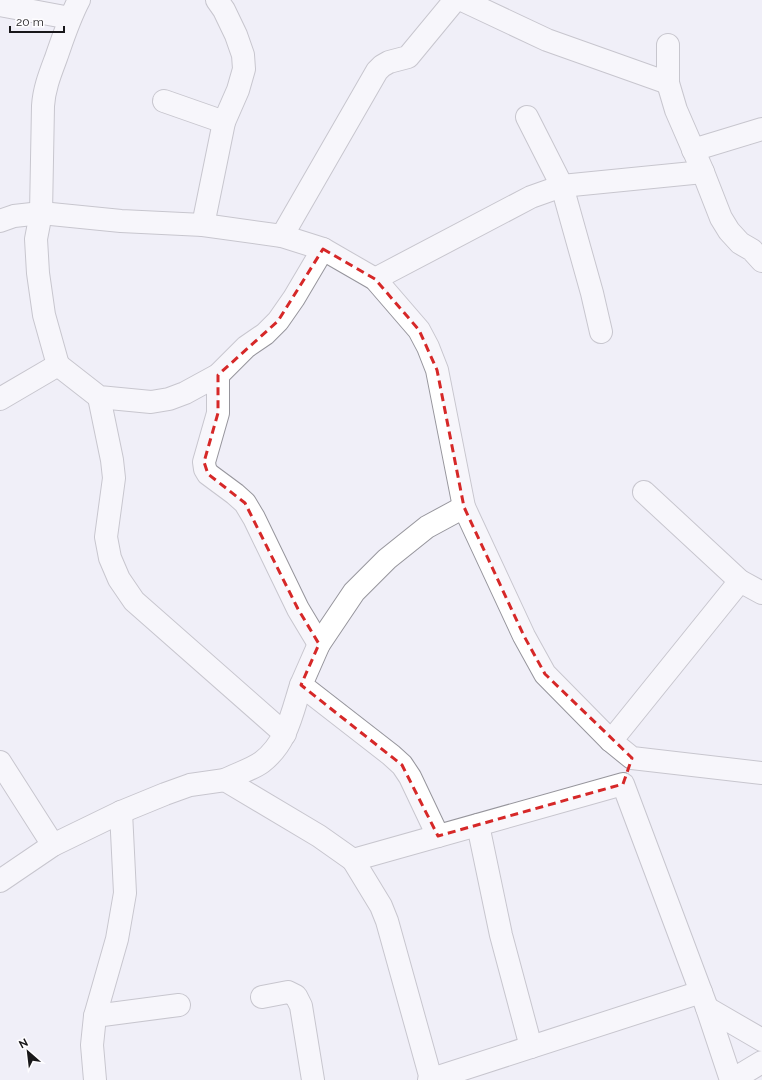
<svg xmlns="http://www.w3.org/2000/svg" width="762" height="1080" font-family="Raleway,sans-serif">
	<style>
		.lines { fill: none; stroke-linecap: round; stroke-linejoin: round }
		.minor-casing { stroke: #96959c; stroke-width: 24 }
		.minor { stroke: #fff; stroke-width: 22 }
		.marked { fill: none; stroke: #d62828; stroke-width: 3; stroke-dasharray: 8 5; stroke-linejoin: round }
	</style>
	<rect width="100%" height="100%" fill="#f0eff8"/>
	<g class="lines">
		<defs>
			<g id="minor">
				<polyline points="462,0 547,40 668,83"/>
				<polyline points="0,5 70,18"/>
				<polyline points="668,45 668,83 676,110 703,172 721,218 729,231 740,243 752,250 762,261"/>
				<polyline points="164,101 224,122"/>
				<polyline points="527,117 562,186 592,293 601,332"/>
				<polyline points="693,150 762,129"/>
				<polyline points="0,221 14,216 41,213 121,221 203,225 282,236 323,249 375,279 419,330 428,347 437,370 464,507 524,636 545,674 611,741 632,758 762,773"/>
				<polyline points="203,225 224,122 238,90 244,69 243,55 236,35 224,10 217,0"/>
				<polyline points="282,236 377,71 382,66 389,62 408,57 455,0"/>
				<polyline points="375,279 531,197 562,186 703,172"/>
				<polyline points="58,365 99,397 151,402 169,399 185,393 218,375 246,347 265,334 278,321 294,298 323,249"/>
				<polyline points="218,375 218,413 204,462 205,469 208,474 235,494 245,503 254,518 298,609 319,644"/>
				<polyline points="99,397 112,460 114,478 106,537 110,558 119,579 134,601 285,734"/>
				<path d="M0 399 58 365 44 315 38 273 36 239 41 213 43 106C44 89 50 74 56 58 63 38 69 19 79 0"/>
				<polyline points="644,492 740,581 762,593"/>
				<polyline points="611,741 740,581"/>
				<polyline points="0,762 53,845"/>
				<path d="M225 780C236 774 251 770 262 762 287 743 292 713 301 685"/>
				<polyline points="478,825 501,935 531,1047"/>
				<polyline points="438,836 410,777 402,765 391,755 301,685 319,644 354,592 387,559 427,527 464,507"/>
				<polyline points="353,860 381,906 387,921 431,1079"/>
				<polyline points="0,881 53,845 121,812 165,794 190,785 225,780 319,836 353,860 623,784 707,1008 731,1080"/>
				<polyline points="262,997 288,992 296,996 301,1006 313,1080"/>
				<polyline points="707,1008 762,1040"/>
				<polyline points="95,1016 179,1005"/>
				<polyline points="95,1080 92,1045 95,1016 117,939 125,893 121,812"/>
				<polyline points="429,1080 701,992"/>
				<polyline points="732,1080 762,1062"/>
			</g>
		</defs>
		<use href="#minor" class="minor-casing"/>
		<use href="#minor" class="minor"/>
	</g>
	<path d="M0 0H762V1080H0ZM323 249 375 279 419 330 437 370 464 507 524 636 545 674 632 758 623 784 438 836 402 765 301 685 319 644 298 609 245 503 208 474 204 462 218 413V375L278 321Z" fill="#f0eff8" fill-opacity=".55" fill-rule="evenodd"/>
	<path class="marked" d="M323 249 375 279 419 330 437 370 464 507 524 636 545 674 632 758 623 784 438 836 402 765 301 685 319 644 298 609 245 503 208 474 204 462 218 413V375L278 321Z"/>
	<g transform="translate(28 1052) rotate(332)" stroke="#fefdff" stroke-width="3" paint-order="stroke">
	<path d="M0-3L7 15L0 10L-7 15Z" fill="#18171a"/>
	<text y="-6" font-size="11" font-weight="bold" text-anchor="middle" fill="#18171a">N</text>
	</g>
	<path d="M10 26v6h54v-6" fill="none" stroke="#18171a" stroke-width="2"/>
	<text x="16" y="26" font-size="12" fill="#18171a" stroke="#fefdff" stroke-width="3" paint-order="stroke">20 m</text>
</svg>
